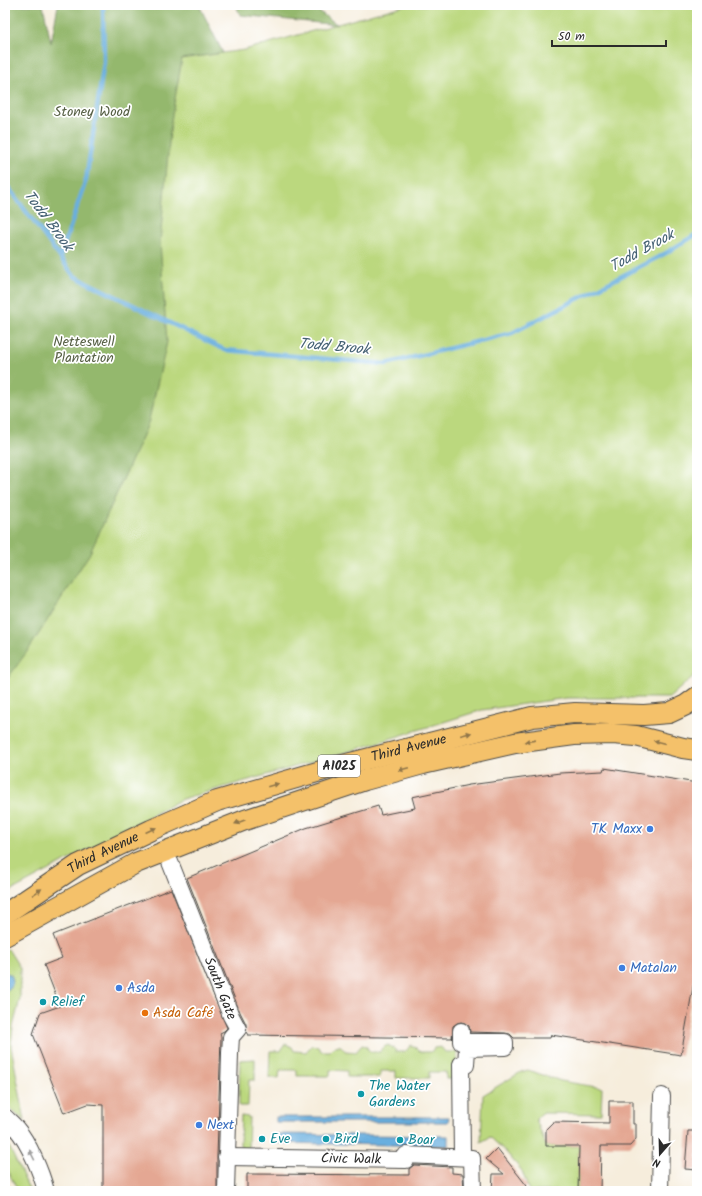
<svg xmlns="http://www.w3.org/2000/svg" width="702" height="1196" font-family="Kalam,sans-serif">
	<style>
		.green { fill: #bbd87e; stroke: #738254 }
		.forest { fill: #94b86d; stroke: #60724c }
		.water { fill: #69afdf; stroke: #4a6d85 }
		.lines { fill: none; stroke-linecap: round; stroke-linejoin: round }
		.stream { stroke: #69afdf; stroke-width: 4.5 }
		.building { fill: #e4a793 }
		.minor-casing { stroke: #494846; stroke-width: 18 }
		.major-casing { stroke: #494846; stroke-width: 22 }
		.minor { stroke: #fff; stroke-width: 16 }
		.major { stroke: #f4c16a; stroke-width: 20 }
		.oneway { fill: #90764a }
		.oneway2 { fill: #a0a0a0 }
		.shop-dot { fill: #3f7fe0; stroke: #fff; stroke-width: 1.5 }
		.culture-dot { fill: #0f9aa8; stroke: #fff; stroke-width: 1.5 }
		.food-dot { fill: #e8710a; stroke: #fff; stroke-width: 1.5 }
		.labels { text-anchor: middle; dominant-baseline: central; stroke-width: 3.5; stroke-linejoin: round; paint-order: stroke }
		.shield { fill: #fff; stroke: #6b6b6b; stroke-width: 1 }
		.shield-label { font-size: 13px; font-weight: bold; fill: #2b2b2b }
		.park-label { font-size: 14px; fill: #565f44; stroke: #fff }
		.street-label { font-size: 14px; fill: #2b2b2b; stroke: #fff }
		.shop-label { font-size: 14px; fill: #366cbe; stroke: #fff; text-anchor: start }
		.culture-label { font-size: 14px; fill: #0d838f; stroke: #fff; text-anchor: start }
		.food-label { font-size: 14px; fill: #c56008; stroke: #fff; text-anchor: start }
		.water-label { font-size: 15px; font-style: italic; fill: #446073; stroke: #fff }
	</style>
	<rect width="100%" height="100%" fill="#fff"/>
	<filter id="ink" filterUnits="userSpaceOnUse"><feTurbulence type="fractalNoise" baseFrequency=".025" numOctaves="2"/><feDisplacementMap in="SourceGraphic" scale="8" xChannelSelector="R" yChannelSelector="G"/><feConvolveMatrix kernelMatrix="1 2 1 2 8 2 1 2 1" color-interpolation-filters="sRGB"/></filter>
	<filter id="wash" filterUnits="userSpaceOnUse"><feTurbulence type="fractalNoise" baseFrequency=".012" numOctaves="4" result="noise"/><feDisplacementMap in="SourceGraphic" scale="16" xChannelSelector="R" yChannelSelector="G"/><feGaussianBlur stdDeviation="0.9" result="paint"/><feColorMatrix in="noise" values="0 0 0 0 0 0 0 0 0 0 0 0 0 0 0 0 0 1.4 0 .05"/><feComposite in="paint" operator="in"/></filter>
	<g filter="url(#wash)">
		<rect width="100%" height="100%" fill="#f6eddc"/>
		<g class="green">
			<polygon points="406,5 697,5 697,673 669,698 567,698 482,710 357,749 182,799 5,894 5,660 148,284 178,59 244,50"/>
			<polygon points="8,949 20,968 20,999 13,1027 11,1046 25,1121 5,1105 5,951"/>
			<path d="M285 1044 292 1047 294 1051 306 1052 312 1045 318 1047 321 1051H330L335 1046C341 1045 342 1046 345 1051L356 1052 362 1045 366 1046 370 1052H380L384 1047 388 1045 395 1049V1052H405L411 1045 415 1047 420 1052H431L434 1048 441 1047 445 1052H457V1079H446V1072H429V1078H396V1071H380V1077H347V1071L330 1070V1076H297V1070H280L279 1078H269L270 1051H281Z"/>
			<polygon points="255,1059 255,1080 249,1080 248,1106 239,1106 240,1060"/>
			<polygon points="528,1070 561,1081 602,1088 601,1114 542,1113 536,1119 546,1146 579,1146 578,1191 529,1191 522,1171 506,1152 490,1137 481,1142 483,1095 521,1072"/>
			<polygon points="241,1116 249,1117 248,1150 244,1150 240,1145"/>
			<polygon points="5,1138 29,1189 30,1191 18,1191 5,1166"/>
		</g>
		<g class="forest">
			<polygon points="5,5 43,5 51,43 58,5 199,5 223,53 182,59 171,121 160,242 167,342 148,424 90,553 31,646 5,682"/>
			<polygon points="236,5 310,5 338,25 240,15"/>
		</g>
		<g class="water">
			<path d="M5 972 11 975C15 982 12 988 5 991Z"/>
			<polygon points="276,1117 449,1117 448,1122 276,1122"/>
			<polygon points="276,1134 448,1136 448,1146 276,1143"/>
		</g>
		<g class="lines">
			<g class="stream">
				<polyline points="5,183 74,276 225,350 386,364 512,333 666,253 697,234"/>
				<polyline points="60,257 86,180 104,62 103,5"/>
			</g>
		</g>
		<g id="blocks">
			<g class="building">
				<polygon points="604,768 697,783 697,964 681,1055 551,1035 550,1038 514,1038 510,1034 505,1033 470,1032 469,1026 465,1023 461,1022 457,1023 453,1026 452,1038 248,1035 246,1032 246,1024 240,1012 187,878 306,828 378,806 381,815 415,808 412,797 469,785 560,773 603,771"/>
				<polygon points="171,889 227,1028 224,1031 220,1033 221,1037 217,1156 217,1191 103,1191 103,1105 88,1104 64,1113 33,1034 40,1013 60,1006 44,965 62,958 53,935 124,907"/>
				<polygon points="609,1101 633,1101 633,1124 636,1124 636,1139 630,1146 601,1146 600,1191 578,1191 579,1146 546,1146 546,1129 553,1122 609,1123"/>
				<polygon points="688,1131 697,1131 697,1170 685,1169"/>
				<polygon points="497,1148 527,1186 523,1189 524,1191 492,1191 493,1174 504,1174 486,1159"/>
				<polygon points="414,1165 452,1167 452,1173 463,1174 464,1191 247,1191 247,1174 409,1175 409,1169"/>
			</g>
		</g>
	</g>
	<g filter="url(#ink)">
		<use href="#blocks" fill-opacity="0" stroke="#494846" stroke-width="1"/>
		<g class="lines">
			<defs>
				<g id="minor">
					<path id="s1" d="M170 862 231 1016 238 1029 231 1037 230 1053 226 1191"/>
					<polyline points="461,1031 461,1042 505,1042 505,1047 467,1048 466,1065 461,1064 462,1157"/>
					<path d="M5 1117C9 1121 13 1124 16 1128 29 1143 41 1172 46 1191"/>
					<path id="s2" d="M226 1157 406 1160V1155L472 1158 473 1191"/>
					<polyline points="660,1191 662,1096"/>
				</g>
				<g id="major">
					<path id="s3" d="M5 914 78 865 151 830 217 801 331 768 532 717 575 713 644 715 669 713 686 705 697 697"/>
					<polyline points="5,936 136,863 245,820 365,780 423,764 515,743 574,735 613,734 636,736 683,748 697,750"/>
				</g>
			</defs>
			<use href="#minor" class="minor-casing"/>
			<use href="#major" class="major-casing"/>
			<use href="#minor" class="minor"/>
			<use href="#major" class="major"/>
		</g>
		<defs><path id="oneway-solid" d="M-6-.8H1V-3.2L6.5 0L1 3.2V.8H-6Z"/></defs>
		<g class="oneway">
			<use href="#oneway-solid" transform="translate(466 734) rotate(-14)"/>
			<use href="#oneway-solid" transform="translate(530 741) rotate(172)"/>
			<use href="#oneway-solid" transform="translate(659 742) rotate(-166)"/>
			<use href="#oneway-solid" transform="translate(404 769) rotate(165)"/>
			<use href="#oneway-solid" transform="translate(273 785) rotate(-16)"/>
			<use href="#oneway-solid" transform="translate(240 822) rotate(159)"/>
			<use href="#oneway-solid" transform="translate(151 830) rotate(-24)"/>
			<use href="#oneway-solid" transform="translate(37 892) rotate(-34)"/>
		</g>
		<use class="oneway2" href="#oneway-solid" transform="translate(32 1155) rotate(-117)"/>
	</g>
	<g class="shop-dot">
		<circle cx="650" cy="829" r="4"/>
		<circle cx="622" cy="968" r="4"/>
		<circle cx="119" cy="988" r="4"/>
		<circle cx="199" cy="1125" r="4"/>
	</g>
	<g class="culture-dot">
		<circle cx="43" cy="1002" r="4"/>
		<circle cx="361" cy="1094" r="4"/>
		<circle cx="262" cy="1139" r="4"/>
		<circle cx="326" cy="1139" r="4"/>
		<circle cx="400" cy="1140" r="4"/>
	</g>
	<circle class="food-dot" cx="145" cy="1013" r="4"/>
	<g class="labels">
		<rect class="shield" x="318" y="755" width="42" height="22" rx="3"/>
		<g class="shield-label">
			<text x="339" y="766">A1025</text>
		</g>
		<g class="park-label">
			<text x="92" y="112">Stoney Wood</text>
			<text x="84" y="342">Netteswell<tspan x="84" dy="16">Plantation</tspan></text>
		</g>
		<g class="street-label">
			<text stroke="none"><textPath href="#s3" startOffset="440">Third Avenue</textPath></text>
			<text stroke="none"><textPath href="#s3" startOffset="116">Third Avenue</textPath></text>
			<text stroke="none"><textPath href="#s1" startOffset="136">South Gate</textPath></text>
			<text stroke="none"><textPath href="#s2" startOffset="125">Civic Walk</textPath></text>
		</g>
		<g class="shop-label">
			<text x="642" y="829" text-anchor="end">TK Maxx</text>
			<text x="630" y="968">Matalan</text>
			<text x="127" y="988">Asda</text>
			<text x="207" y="1125">Next</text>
		</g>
		<g class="culture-label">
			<text x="51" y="1002">Relief</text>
			<text x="369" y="1086">The Water<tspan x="369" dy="16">Gardens</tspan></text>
			<text x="270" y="1139">Eve</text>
			<text x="334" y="1139">Bird</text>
			<text x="408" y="1140">Boar</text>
		</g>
		<g class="food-label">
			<text x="153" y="1013">Asda Café</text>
		</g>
		<g class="water-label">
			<text transform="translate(48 221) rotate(53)">Todd Brook</text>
			<text transform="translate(642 251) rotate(-29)">Todd Brook</text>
			<text transform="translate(334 347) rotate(5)">Todd Brook</text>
		</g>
	</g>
	<rect width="702" height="1196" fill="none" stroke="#fff" stroke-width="20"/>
	<g transform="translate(660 1154) rotate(200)" stroke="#ffffff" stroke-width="3" paint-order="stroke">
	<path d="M0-3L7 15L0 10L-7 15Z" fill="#2b2b2b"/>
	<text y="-6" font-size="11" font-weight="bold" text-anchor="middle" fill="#2b2b2b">N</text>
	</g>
	<path d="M552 40v6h114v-6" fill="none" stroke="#2b2b2b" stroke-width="2"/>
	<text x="558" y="40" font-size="12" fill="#2b2b2b" stroke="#ffffff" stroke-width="3" paint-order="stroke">50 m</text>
</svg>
